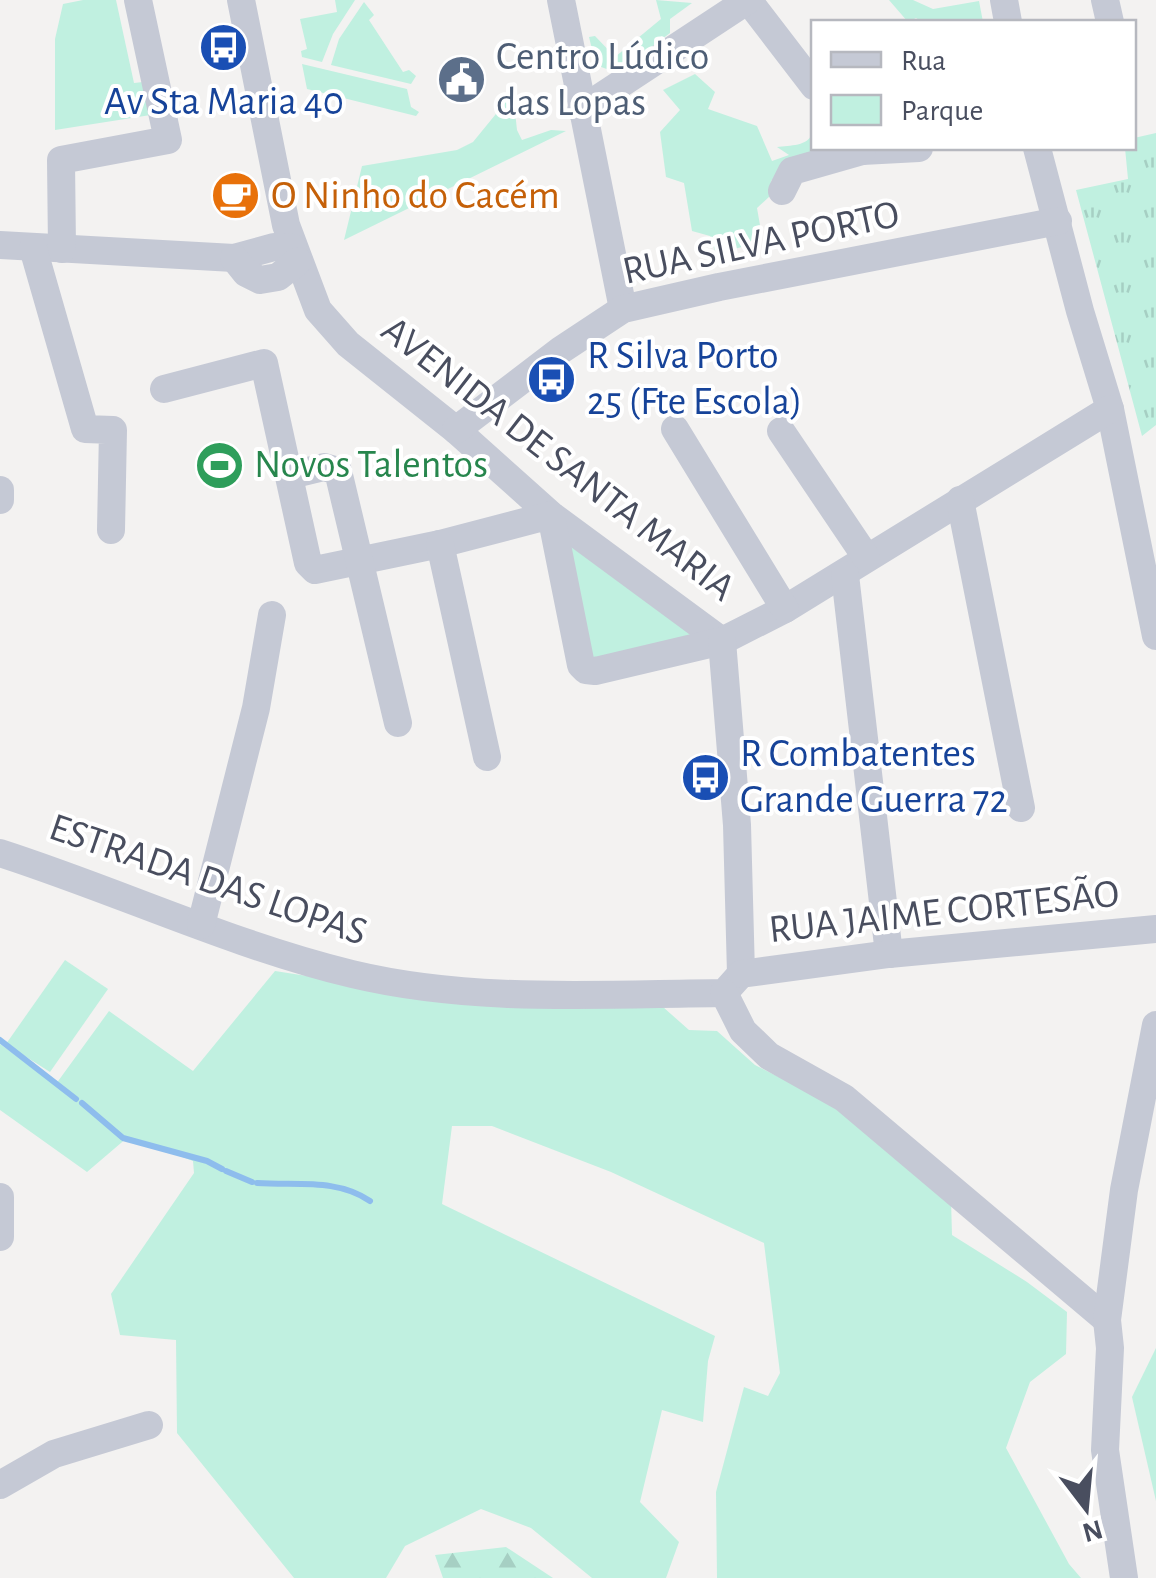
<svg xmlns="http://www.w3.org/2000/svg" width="1156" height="1578" font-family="'Alegreya Sans',sans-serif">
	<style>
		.grass { fill: url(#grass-tufts) }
		.forest { fill: url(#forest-firs) }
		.green { fill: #c0f0e0 }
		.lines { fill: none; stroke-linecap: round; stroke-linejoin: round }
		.stream { stroke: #8ebded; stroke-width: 6 }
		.minor { stroke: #c5c9d5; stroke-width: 28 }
		.labels { text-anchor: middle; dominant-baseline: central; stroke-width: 8; stroke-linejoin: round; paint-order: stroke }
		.service-label { font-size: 40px; fill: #4e5e75; stroke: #fff; text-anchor: start }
		.transit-label { font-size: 40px; fill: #164399; stroke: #fff; text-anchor: start }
		.food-label { font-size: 40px; fill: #c56008; stroke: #fff; text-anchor: start }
		.street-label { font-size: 40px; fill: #494e5f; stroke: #fff }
		.leisure-label { font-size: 40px; fill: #27864d; stroke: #fff; text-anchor: start }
	</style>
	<defs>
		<pattern id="grass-tufts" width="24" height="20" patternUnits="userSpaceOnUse" patternTransform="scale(2.5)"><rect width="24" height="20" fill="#c0f0e0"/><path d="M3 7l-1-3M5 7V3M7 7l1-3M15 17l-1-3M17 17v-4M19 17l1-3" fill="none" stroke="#a6cfc3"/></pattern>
		<pattern id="forest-firs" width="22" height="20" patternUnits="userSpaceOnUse" patternTransform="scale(2.5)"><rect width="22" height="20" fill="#c0f0e0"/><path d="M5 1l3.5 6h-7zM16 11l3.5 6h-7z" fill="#a6cfc3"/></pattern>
	</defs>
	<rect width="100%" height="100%" fill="#f3f2f1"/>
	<polygon class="grass" points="1156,133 1156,425 1142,436 1076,190 1128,179 1125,148 1134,148 1134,138"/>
	<polygon class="forest" points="506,1547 553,1578 443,1578 435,1555"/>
	<g class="green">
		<polygon points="83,0 116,0 134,83 143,82 157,114 55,130 55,39 63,4"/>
		<polygon points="335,0 355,0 333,34 322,62 302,57 301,51 307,49 300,19 337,12"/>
		<polygon points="656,0 692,3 670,19 670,33 617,73 596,65 589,37 595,36 615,57 661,19"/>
		<polygon points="889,0 913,0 933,9 979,1 983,22 922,22 916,18 908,22"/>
		<polygon points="364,2 374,15 369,20 403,72 409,70 416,76 411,84 331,65 339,39"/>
		<polygon points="302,64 407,89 411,107 419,112 416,116 307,89"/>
		<path d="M695 74 715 92 708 109 757 126 772 161 789 155 777 147C790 145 808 147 813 132L814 148H830L790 165 771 181 770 196 757 208 761 231 749 245 716 254 710 236 692 231 684 183 666 177 660 132 680 110 663 90Z"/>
		<polygon points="513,93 517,130 522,140 551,130 566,131 344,240 362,166 457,150 473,142"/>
		<polygon points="562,533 701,639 590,663"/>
		<polygon points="65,960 108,989 50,1072 6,1044"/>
		<polygon points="275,971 487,1004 663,1007 689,1030 717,1031 755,1065 828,1102 951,1199 952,1235 1027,1282 1067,1312 1066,1354 1030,1382 1006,1448 1069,1564 1081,1578 717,1578 716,1492 744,1387 768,1396 780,1373 764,1243 611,1172 492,1126 452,1126 442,1204 715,1336 708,1361 703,1422 662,1410 640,1502 679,1542 666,1578 592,1578 531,1528 481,1509 405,1546 386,1578 294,1578 177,1433 176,1340 120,1335 111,1294 194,1173 193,1161 128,1137 87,1172 0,1110 0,1044 56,1084 109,1011 193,1071"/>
		<polygon points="1156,1348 1156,1501 1132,1397"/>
	</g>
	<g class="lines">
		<g class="stream">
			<polyline points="0,1040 76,1099"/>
			<polyline points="82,1103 123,1138 207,1161 222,1169"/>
			<polyline points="226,1171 252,1182"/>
			<path d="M257 1183C296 1186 337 1178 370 1201"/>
		</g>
		<g class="minor">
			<polyline points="241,0 286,225 318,310 348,344 456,430 551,515 722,641"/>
			<polyline points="561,0 623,309"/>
			<polyline points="748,0 814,86"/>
			<polyline points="1004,0 1008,22"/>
			<polyline points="1105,0 1110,22"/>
			<polyline points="581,110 748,0"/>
			<polyline points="860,148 862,151 919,148"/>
			<polyline points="1037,148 1080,311 1110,409 1156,636"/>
			<polyline points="782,191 792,171 862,151"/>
			<polyline points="0,245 234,258 274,247 293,248"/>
			<polyline points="33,248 85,429 113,430 111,530"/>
			<polyline points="62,249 61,160 168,140 138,0"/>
			<polyline points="234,258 246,273 260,280 278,277 298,261"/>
			<polyline points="164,389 264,363 308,563 315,570 440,544 551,515 581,665 586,670 595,671 722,641 785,609 1110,409"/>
			<polyline points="675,429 785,609"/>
			<polyline points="456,430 561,350 623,309 719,287 1058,221"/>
			<polyline points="781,431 866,557"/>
			<polyline points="291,475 324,467 338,471 398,723"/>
			<polyline points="0,490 0,500"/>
			<polyline points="960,500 1021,808"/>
			<polyline points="440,544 487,757"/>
			<polyline points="845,575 889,954"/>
			<polyline points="722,641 737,825 741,974"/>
			<path d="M0 853C118 891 232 945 352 974 473 1003 600 994 724 993L741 974"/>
			<polyline points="201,925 256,708 272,615"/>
			<polyline points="741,974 889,954 1156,929"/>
			<polyline points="724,993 743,1031 769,1056 844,1098 1107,1320"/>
			<polyline points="0,1197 0,1237"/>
			<polyline points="0,1485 54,1454 149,1425"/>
			<polyline points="1124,1578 1105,1450 1110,1348 1107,1320 1124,1190 1156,1025"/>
		</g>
	</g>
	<defs>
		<symbol id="bus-disc" viewBox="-11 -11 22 22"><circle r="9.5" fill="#1a4fb4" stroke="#fff"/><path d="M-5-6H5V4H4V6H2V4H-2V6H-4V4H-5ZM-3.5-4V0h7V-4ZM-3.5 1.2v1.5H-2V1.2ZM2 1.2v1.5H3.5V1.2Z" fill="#fff"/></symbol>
		<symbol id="civic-disc" viewBox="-11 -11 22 22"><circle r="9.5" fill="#5c6f8a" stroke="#fff"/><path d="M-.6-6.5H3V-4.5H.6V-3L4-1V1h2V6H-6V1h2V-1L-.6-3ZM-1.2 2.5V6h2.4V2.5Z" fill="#fff"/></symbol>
		<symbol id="cafe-disc" viewBox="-11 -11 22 22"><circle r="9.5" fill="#e8710a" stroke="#fff"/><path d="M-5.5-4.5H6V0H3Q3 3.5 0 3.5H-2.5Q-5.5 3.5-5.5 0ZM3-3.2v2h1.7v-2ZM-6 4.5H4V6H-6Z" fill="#fff"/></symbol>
		<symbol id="stadium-disc" viewBox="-11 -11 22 22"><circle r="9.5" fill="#2e9e5b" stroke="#fff"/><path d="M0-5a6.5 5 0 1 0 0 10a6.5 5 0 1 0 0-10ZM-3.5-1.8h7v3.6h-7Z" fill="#fff"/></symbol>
	</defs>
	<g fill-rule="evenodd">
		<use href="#bus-disc" x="196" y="20" width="55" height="55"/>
		<use href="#civic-disc" x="434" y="52" width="55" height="55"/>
		<use href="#cafe-disc" x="208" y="168" width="55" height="55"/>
		<use href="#bus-disc" x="524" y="352" width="55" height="55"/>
		<use href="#stadium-disc" x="192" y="438" width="55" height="55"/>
		<use href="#bus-disc" x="678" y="750" width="55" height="55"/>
	</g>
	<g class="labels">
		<g class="service-label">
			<text x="496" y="57">Centro Lúdico<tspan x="496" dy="46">das Lopas</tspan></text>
		</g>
		<g class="transit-label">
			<text x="224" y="102" text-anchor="middle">Av Sta Maria 40</text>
			<text x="587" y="356">R Silva Porto<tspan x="587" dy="46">25 (Fte Escola)</tspan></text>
			<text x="740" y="754">R Combatentes<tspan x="740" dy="46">Grande Guerra 72</tspan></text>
		</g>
		<g class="food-label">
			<text x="271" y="196">O Ninho do Cacém</text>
		</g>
		<g class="street-label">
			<text transform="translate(761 243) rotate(-12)">RUA SILVA PORTO</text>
			<text transform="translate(558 459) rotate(38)">AVENIDA DE SANTA MARIA</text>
			<text transform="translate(208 880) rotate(19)">ESTRADA DAS LOPAS</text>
			<text transform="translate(944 912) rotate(-6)">RUA JAIME CORTESÃO</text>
		</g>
		<g class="leisure-label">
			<text x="254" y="465">Novos Talentos</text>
		</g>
	</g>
	<rect x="811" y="20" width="325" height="130" fill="#ffffff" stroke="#b6b8bf" stroke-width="2.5"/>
	<rect x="831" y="52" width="50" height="15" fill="#c5c9d5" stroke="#b6b8bf" stroke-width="2.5"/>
	<text x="901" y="70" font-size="30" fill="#494e5f">Rua</text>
	<rect x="831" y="95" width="50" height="30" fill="#c0f0e0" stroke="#b6b8bf" stroke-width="2.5"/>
	<text x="901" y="120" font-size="30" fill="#494e5f">Parque</text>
	<g transform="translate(1086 1508) rotate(164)" stroke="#ffffff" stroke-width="8" paint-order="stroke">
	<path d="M0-8L18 38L0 25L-18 38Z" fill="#494e5f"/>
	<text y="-15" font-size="28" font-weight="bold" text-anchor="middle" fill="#494e5f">N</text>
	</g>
</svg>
